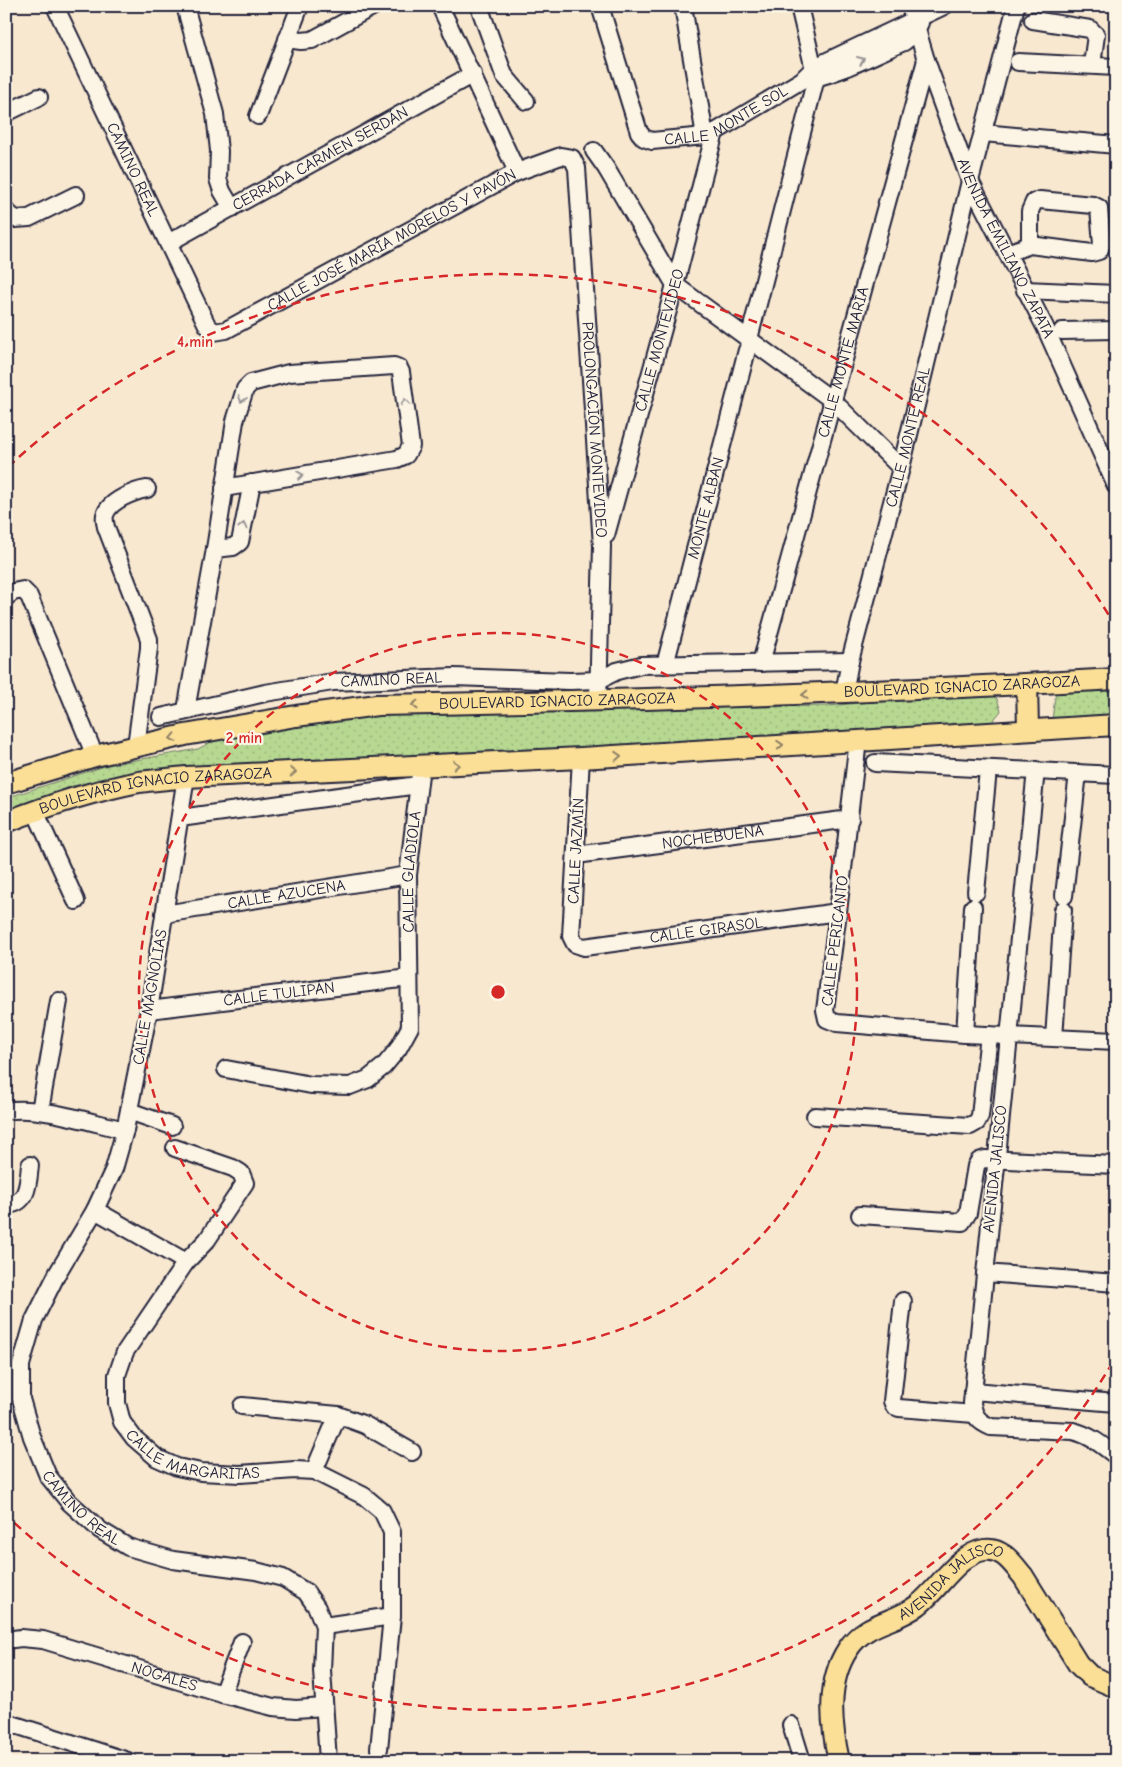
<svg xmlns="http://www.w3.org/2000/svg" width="1122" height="1767" font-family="'Comic Neue',sans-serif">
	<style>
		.grass { fill: url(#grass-dots); stroke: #6c7d66 }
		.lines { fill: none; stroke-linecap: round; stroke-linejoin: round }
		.minor-casing { stroke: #22223b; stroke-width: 20 }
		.major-casing { stroke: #22223b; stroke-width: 24 }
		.minor { stroke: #fcf5e5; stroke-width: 16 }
		.major { stroke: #fbdf96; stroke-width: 20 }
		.oneway { stroke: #9a9698 }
		.oneway2 { stroke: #8e8068 }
		.ring { fill: none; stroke: #d62828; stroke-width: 2.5; stroke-dasharray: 9 6 }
		.labels { text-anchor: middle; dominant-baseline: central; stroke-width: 4.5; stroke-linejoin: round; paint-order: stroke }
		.street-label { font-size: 16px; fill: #22223b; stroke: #fcf5e5 }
		.centre { fill: #d62828; stroke: #fcf5e5; stroke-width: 2.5 }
		.ring-label { font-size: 15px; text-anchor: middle; font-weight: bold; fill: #d62828; stroke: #fcf5e5; stroke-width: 4.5; stroke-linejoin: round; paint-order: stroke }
	</style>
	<defs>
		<pattern id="grass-dots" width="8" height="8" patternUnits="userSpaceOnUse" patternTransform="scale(1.25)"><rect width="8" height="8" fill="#b7d891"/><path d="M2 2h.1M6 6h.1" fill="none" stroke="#9db97e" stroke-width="1.8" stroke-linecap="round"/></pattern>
	</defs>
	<rect width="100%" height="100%" fill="#f8e8d0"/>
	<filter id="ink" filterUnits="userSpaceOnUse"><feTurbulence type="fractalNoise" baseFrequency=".02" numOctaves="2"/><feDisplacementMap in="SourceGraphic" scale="10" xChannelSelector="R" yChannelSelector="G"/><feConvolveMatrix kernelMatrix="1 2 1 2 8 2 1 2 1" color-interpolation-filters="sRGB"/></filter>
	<g filter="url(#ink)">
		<g class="grass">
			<polygon points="1116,688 1116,717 1052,720 1056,690"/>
			<polygon points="988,690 997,699 1001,711 991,723 982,726 345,760 123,778 72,786 6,813 6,798 108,765 198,749 233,730 328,713 829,706"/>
		</g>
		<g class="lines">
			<defs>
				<g id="minor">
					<path id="s1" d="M55 6 207 325 214 332 226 330 517 172 561 156 572 158 577 168 602 546 598 701"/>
					<polyline points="185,6 215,114 219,151 218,179 222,191 232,208"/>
					<polyline points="440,6 517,172"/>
					<polyline points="479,6 504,75 526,101"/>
					<path id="s2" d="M600 6 639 132 644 138 652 141 705 136 715 132 802 80 814 68 825 62 944 6"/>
					<polyline points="683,6 705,136"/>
					<path id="s3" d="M910 6 926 60 970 181 1045 327 1116 486"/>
					<polyline points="1033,20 1090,29 1096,35 1092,65"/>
					<polyline points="287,39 301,41 312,40 374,6"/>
					<polyline points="1018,62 1116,67"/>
					<path d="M807 79C835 76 877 53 904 42L914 34 920 23"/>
					<polyline points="6,113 39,97"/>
					<polyline points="258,116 300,6"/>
					<polyline points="983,133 1116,145"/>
					<polyline points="594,151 606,168 675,285 832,400 901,468"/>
					<polyline points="6,211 15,219 29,218 76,195"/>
					<path id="s4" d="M168 243 473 74"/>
					<polyline points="1007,253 1030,245 1092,253 1099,251 1102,244 1099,208 1093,205 1040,200 1034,202 1030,211 1030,245"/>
					<polyline points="1025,290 1116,294"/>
					<polyline points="1062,331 1116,330"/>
					<polyline points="749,339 816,78 799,6"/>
					<path id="s5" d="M606 535 675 285 715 132"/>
					<polyline points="215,549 233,547 240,542 252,483"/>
					<polyline points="6,597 13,592 23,590 29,596 95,756"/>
					<path id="s6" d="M761 663 926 60"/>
					<path id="s7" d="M665 665 747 350"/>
					<path id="s8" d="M844 693 850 661 901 468 970 181 1016 6"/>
					<polyline points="186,710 215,549 235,421 245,389 251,383 289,373 394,366 399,368 401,372 411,446 406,455 397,459 224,488"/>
					<path id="s9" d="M161 717 265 693 333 682 454 677 570 681 599 680 617 671 641 665 850 661"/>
					<polyline points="858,740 838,912 825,1010 827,1019 837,1023 965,1034 1116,1041"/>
					<path d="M136 746 149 648V639L106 527C105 523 104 519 105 515 109 501 134 491 147 489"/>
					<path id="s10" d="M581 758 571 936 575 944 584 947 838 912"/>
					<polyline points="875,763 1116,775"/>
					<path d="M1036 770 972 1403C974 1417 979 1422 991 1427L1073 1431C1090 1435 1102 1445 1116 1456"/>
					<path id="s11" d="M186 777 149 1010 125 1130 114 1169 95 1210 58 1272 34 1320 21 1365V1399L32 1437 48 1476 69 1502 100 1530 128 1547 173 1560 256 1571 283 1578 306 1592 317 1608 324 1626 322 1670 328 1761"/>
					<polyline points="35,811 76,901"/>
					<polyline points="180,818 418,785"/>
					<path id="s12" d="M576 855 850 819"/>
					<polyline points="976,892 988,770"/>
					<polyline points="1064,896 1078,773"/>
					<path id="s13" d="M164 914 408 875"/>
					<path id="s14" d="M149 1010 409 978"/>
					<polyline points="965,1034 973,907"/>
					<polyline points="1054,1038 1063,910"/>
					<path id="s15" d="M226 1069 311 1085 350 1086 368 1079 384 1066 398 1049 410 1027 408 875 421 766"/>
					<path d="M6 1111C38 1105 93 1123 125 1130"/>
					<polyline points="40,1111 59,1001"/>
					<polyline points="129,1111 172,1126"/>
					<polyline points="815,1116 970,1126 977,1122 980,1116 989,1035"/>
					<path id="s16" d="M175 1148 233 1168 241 1173 245 1183 207 1240 186 1262 125 1352 117 1375V1403L122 1422 134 1438 157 1458 177 1467 201 1472 240 1474 295 1470 314 1471 364 1496 382 1511 392 1532V1616L379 1749"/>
					<path d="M6 1205C29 1204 28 1182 30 1165"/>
					<polyline points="95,1210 186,1262"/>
					<polyline points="860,1215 962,1222 968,1213 976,1166 979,1161 985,1159 1116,1165"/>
					<polyline points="985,1273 1116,1283"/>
					<polyline points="903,1301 892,1401 894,1406 899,1408 974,1414"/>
					<polyline points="973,1391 1116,1403"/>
					<polyline points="242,1406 338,1415 365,1425 412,1452"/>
					<polyline points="314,1471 338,1415"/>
					<polyline points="324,1626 392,1616"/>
					<path id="s17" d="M6 1640 21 1638 43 1640 222 1694 273 1707 296 1709 324 1707"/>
					<polyline points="222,1694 242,1642"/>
					<polyline points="6,1722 128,1761"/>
					<polyline points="791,1725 802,1761"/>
				</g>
				<g id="major">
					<polyline points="1027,684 1028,729"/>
					<path id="s18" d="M6 783 95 756 185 735 296 716 377 705C623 701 869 693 1116 679"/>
					<path id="s19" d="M6 822C49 805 94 791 139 782 155 780 170 779 186 777L581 758 1116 725"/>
					<path id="s20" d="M839 1761C831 1725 826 1682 848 1649 866 1621 894 1624 918 1605 938 1590 958 1554 984 1550 1002 1547 1013 1564 1023 1576L1078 1664 1090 1676 1116 1687"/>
				</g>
			</defs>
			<use href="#minor" class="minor-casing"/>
			<use href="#major" class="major-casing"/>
			<use href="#minor" class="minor"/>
			<use href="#major" class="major"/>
		</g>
		<defs><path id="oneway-chevron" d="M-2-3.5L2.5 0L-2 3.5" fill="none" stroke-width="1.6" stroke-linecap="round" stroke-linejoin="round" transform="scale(1.25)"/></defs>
		<g class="oneway">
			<use href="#oneway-chevron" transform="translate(861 60) rotate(-23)"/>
			<use href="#oneway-chevron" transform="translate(242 399) rotate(108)"/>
			<use href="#oneway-chevron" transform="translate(405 402) rotate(-98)"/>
			<use href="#oneway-chevron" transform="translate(300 475) rotate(-9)"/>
			<use href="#oneway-chevron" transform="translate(243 526) rotate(-78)"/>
		</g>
		<g class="oneway2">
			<use href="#oneway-chevron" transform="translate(805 695) rotate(178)"/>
			<use href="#oneway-chevron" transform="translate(415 705) rotate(179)"/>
			<use href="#oneway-chevron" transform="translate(173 738) rotate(168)"/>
			<use href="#oneway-chevron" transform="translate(780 745) rotate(-4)"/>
			<use href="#oneway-chevron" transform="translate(618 756) rotate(-4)"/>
			<use href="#oneway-chevron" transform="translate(456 765) rotate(-3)"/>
			<use href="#oneway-chevron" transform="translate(293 772) rotate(-3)"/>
		</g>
	</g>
	<g class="ring">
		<circle cx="498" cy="992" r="359"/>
		<path d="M1113 1362A718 718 0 0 1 8 1517M8 467A718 718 0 0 1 1113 622"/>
	</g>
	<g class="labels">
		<g class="street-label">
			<text stroke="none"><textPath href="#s2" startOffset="228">CALLE MONTE SOL</textPath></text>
			<text stroke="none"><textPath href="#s4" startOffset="174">CERRADA CARMEN SERDÁN</textPath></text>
			<text stroke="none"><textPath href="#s1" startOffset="181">CAMINO REAL</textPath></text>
			<text stroke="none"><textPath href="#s1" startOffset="564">CALLE JOSÉ MARÍA MORELOS Y PAVÓN</textPath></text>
			<text stroke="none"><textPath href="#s3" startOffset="261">AVENIDA EMILIANO ZAPATA</textPath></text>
			<text stroke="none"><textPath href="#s5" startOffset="202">CALLE MONTEVIDEO</textPath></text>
			<text stroke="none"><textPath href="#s6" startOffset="312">CALLE MONTE MARÍA</textPath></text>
			<text stroke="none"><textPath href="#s1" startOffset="1038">PROLONGACIÓN MONTEVIDEO</textPath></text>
			<text stroke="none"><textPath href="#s8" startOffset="264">CALLE MONTE REAL</textPath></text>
			<text stroke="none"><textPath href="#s7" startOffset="162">MONTE ALBÁN</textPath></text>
			<text stroke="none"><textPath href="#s9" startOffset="234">CAMINO REAL</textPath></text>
			<text stroke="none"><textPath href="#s18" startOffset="965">BOULEVARD IGNACIO ZARAGOZA</textPath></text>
			<text stroke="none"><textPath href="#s18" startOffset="560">BOULEVARD IGNACIO ZARAGOZA</textPath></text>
			<text stroke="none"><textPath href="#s19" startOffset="154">BOULEVARD IGNACIO ZARAGOZA</textPath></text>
			<text stroke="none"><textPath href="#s12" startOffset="138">NOCHEBUENA</textPath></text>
			<text transform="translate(576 851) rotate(-87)">CALLE JAZMÍN</text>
			<text stroke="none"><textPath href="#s15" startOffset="368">CALLE GLADIOLA</textPath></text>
			<text stroke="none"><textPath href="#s13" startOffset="124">CALLE AZUCENA</textPath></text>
			<text stroke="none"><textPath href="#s10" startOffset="320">CALLE GIRASOL</textPath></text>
			<text transform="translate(835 941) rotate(-83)">CALLE PERICANTO</text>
			<text stroke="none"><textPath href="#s14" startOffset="131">CALLE TULIPÁN</textPath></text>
			<text transform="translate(150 997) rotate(-80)">CALLE MAGNOLIAS</text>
			<text transform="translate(995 1169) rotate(-84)">AVENIDA JALISCO</text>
			<text stroke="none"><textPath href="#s16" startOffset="445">CALLE MARGARITAS</textPath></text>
			<text stroke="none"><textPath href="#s11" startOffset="779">CAMINO REAL</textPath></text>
			<text stroke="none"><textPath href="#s20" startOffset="242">AVENIDA JALISCO</textPath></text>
			<text stroke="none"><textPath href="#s17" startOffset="164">NOGALES</textPath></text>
		</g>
	</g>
	<circle cx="498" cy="992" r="8" class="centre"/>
	<g class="ring-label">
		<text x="195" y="347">4 min</text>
		<text x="244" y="743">2 min</text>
	</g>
	<rect width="1122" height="1767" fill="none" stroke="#fcf5e5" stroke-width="25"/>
	<rect x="12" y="12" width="1097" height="1742" fill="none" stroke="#22223b" stroke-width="2" filter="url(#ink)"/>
</svg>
